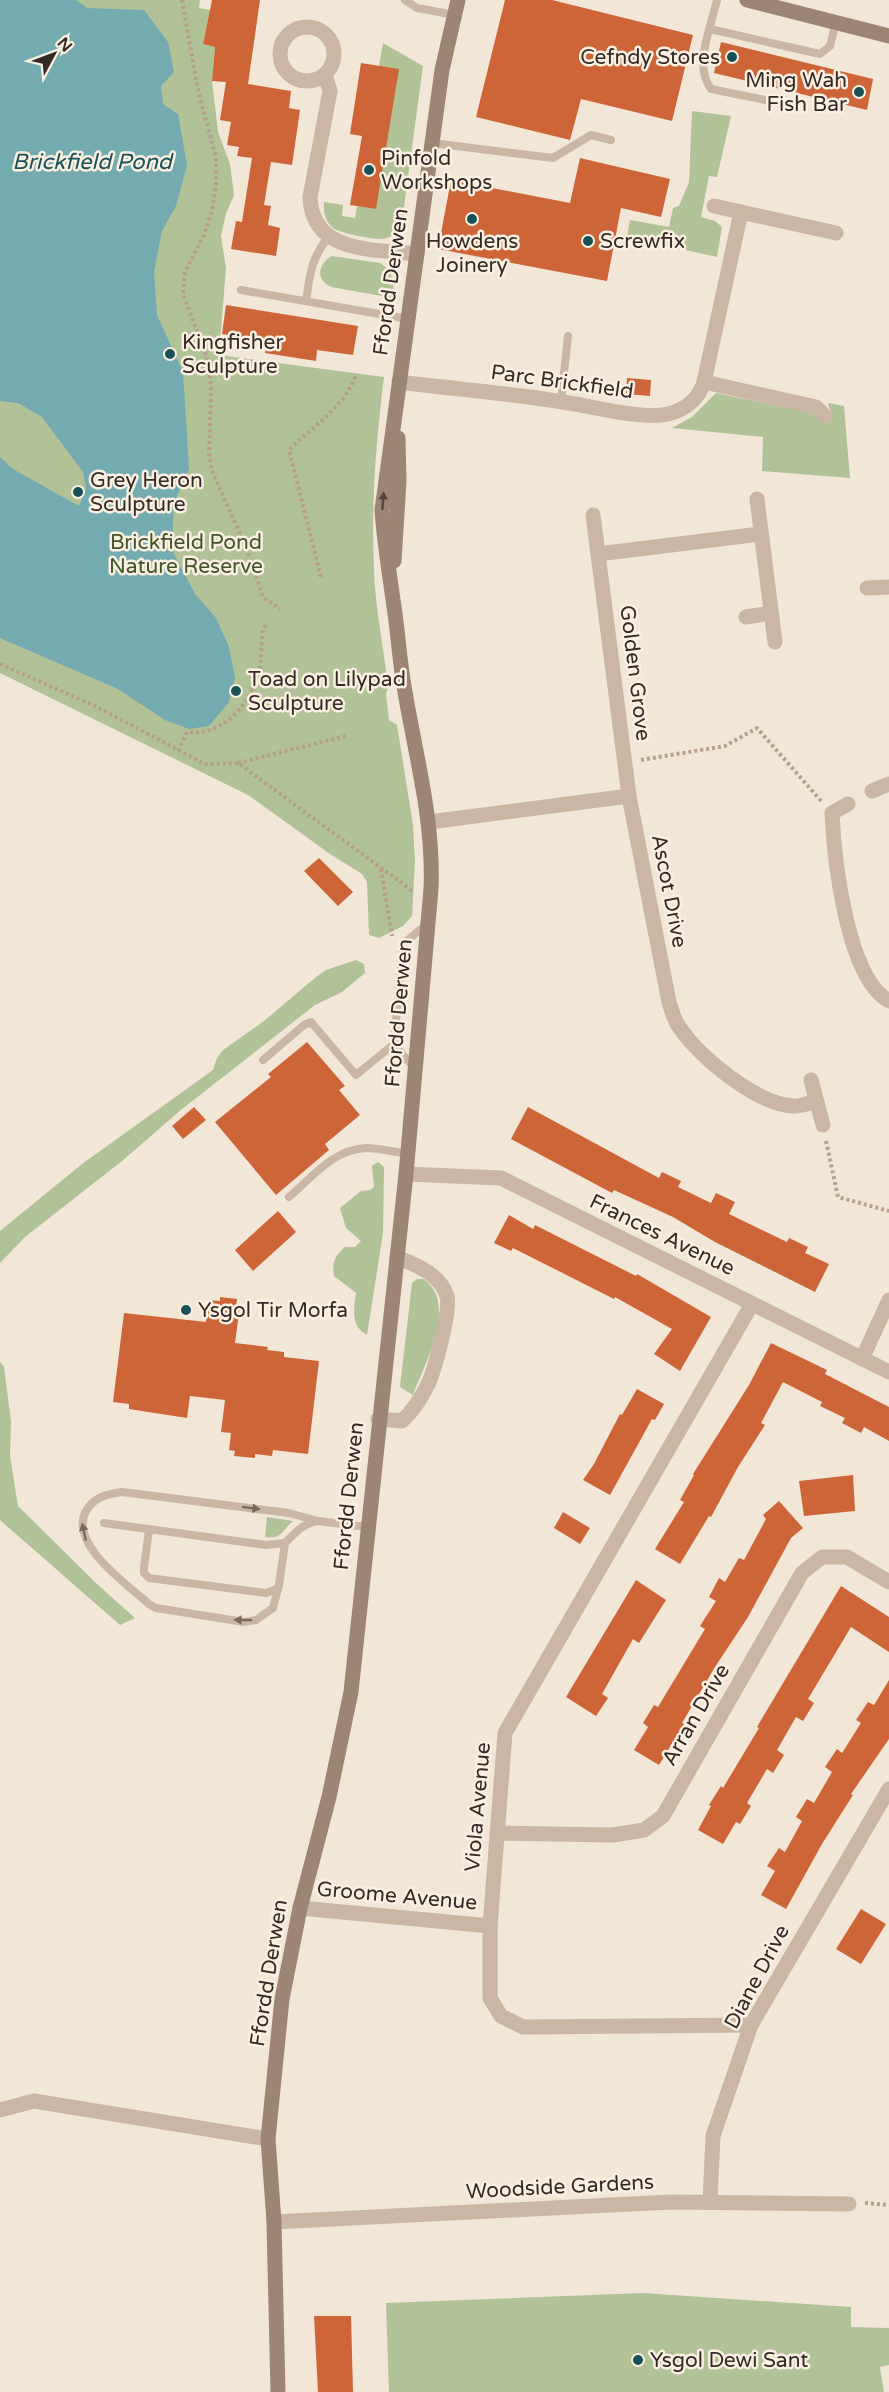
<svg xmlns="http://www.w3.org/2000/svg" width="889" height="2392" font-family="'Varela Round',sans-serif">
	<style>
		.green { fill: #b0c296 }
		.water { fill: #74abb1 }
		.building { fill: #cd6539 }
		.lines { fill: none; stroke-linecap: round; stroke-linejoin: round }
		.path { stroke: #b6a08c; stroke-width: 4; stroke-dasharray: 3 3; stroke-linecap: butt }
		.lane { stroke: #cab6a2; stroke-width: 8 }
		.street { stroke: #cab6a2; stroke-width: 15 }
		.secondary { stroke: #9e8573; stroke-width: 15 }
		.oneway { fill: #54453c }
		.oneway2 { fill: #78695d }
		.poi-dot { fill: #185058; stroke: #faf0e2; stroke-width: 2 }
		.labels { text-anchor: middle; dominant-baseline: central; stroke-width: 5; stroke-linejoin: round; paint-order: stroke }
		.poi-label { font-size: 21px; fill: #342a25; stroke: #faf0e2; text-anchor: start }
		.street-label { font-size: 21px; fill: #342a25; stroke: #faf0e2 }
		.park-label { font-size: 21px; fill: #415427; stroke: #faf0e2 }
		.water-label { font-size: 22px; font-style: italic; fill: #185058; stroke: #faf0e2 }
	</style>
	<rect width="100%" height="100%" fill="#f2e6d6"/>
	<g class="green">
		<path d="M0 0H200L199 8 210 10 203 44 215 47 212 81 218 132 230 164 234 195 226 214 221 236 226 268 219 355 384 377C376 441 371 505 374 569 375 608 384 648 388 687L386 694 389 720 397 725 413 825 415 861 412 916 403 926 379 938 369 935 367 882 362 874 330 854 248 795 0 673Z"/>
		<path d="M383 43 423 66 401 229C396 234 388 239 380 239 372 239 339 233 333 228 325 221 323 211 324 202L343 205 342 216 355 218 357 206 376 209 379 66Z"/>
		<polygon points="692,111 731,116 717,177 709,176 701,217 715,221 722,227 717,257 627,237 630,220 669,227 673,208 679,206 689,182"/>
		<path d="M332 256 380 263C394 272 394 283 393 298L331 287C315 279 318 264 332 256Z"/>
		<polygon points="716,393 832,417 828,403 844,406 850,478 762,471 763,437 672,428 692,417"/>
		<polygon points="356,960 364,964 365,973 342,992 315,1005 182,1109 122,1161 25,1237 0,1263 0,1231 82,1164 213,1070 217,1058 223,1050 264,1021 316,977 326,970"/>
		<path d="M378 1162 384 1167 383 1233 367 1335C350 1326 354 1309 356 1293L334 1276C332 1262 334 1257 345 1247H355L361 1241 346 1228 340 1208 361 1191 370 1190 374 1187 372 1166Z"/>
		<path d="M417 1279H423C459 1302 425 1364 413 1395L400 1387 412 1283Z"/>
		<polygon points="0,1362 4,1367 11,1421 10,1456 18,1506 98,1585 135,1618 120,1625 0,1520"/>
		<path d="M267 1517 293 1521C282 1530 282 1540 265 1537Z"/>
		<polygon points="643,2293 851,2307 851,2327 889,2328 889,2365 880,2367 884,2392 389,2392 386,2303"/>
	</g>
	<polygon class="water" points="0,0 76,0 87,8 144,10 168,42 174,72 161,86 163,104 178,114 187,165 176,206 162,231 154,272 157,315 183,372 189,469 174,503 172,550 195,594 216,618 229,647 235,678 229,702 209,726 189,729 165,720 118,689 0,638 0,457 13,469 79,506 86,488 83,472 42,417 18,403 0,401"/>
	<g class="building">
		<polygon points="212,0 260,0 248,84 291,91 289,108 300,110 292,165 271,162 264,205 271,206 268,225 280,228 276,256 231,249 236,221 242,222 252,158 237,156 239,147 227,145 231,122 220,120 226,82 212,81 215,47 203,44"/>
		<polygon points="505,0 552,0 693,35 672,121 581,99 570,140 476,117"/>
		<polygon points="721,42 873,79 867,110 714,73"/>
		<polygon points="361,63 399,69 376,209 350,205 362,136 350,134"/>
		<polygon points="580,158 670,179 661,217 621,208 607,281 438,249 451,180 570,203"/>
		<polygon points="226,305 358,326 353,355 317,350 316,361 265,353 267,341 222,334"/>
		<polygon points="627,378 651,380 650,396 626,394"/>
		<polygon points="319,858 353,892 338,906 304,871"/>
		<polygon points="307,1042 345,1086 339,1090 360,1115 325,1144 329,1150 276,1195 215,1122 271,1077 268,1074"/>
		<polygon points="194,1107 206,1120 183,1139 172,1126"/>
		<polygon points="528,1107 659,1178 662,1172 681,1181 678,1187 711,1203 716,1193 735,1202 729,1214 787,1242 789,1238 808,1247 805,1253 829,1264 815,1292 715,1242 673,1217 614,1190 612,1193 511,1139"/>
		<polygon points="278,1211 296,1232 253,1271 235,1250"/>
		<polygon points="509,1215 533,1229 535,1225 636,1276 637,1274 711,1317 680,1371 654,1354 672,1329 615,1297 614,1299 513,1248 511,1251 494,1243"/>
		<polygon points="220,1297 237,1299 236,1306 240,1306 235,1343 268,1347 267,1350 284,1352 284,1357 319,1361 308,1454 273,1450 272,1456 255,1454 255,1458 234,1456 235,1451 229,1450 231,1433 221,1432 225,1400 190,1396 187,1418 129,1409 129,1404 113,1402 124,1313 206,1322 208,1300 220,1301"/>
		<polygon points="771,1343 827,1370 825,1374 889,1407 889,1441 864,1427 861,1433 842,1423 845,1418 820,1406 822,1402 783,1382 761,1423 765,1425 738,1467 711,1517 709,1516 680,1564 655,1549 684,1502 680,1500 694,1475 693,1474 749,1385"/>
		<polygon points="637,1389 664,1404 655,1420 652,1419 610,1495 583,1480 594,1464 620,1414 622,1415"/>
		<polygon points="853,1475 855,1511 804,1516 799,1481"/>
		<polygon points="779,1501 803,1528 791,1538 748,1617 715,1667 682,1723 684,1724 659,1765 634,1750 648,1727 643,1723 654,1705 658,1707 705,1629 700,1626 716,1601 709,1597 719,1578 725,1582 739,1558 744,1560 766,1519 763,1515"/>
		<polygon points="563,1512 590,1528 580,1544 554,1528"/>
		<polygon points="636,1580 666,1600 639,1643 633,1639 602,1694 608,1698 596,1716 566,1697"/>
		<polygon points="841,1586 889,1617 889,1652 851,1627 808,1699 814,1703 803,1721 796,1717 777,1750 784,1755 773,1773 767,1769 747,1803 751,1806 740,1824 736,1822 723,1844 698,1830 711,1806 709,1805 721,1786 723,1788 759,1728 757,1727 767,1710"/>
		<polygon points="889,1680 889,1739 851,1794 853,1795 822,1844 786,1909 761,1895 775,1871 767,1866 779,1848 785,1852 802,1821 796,1817 807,1799 814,1803 832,1772 825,1767 837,1749 842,1753 861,1723 856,1720 868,1702 874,1705"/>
		<polygon points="861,1909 886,1924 861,1964 836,1949"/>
		<polygon points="314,2316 351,2316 353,2392 318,2392"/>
	</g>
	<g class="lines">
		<g class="path">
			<polyline points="182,0 198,90 216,158 216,184 212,211 204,235 185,272 183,294 209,363 211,389 209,453 212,471 247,549 263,597 280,609"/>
			<path d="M321 577 289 450C311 428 347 405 356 374"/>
			<polyline points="0,664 93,705 205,764 238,763 414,892"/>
			<path d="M178 751 187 732C223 737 251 703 259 671 262 657 261 643 263 629L267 624"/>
			<polyline points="641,760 725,746 757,728 822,802"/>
			<polyline points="238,763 346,736"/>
			<polyline points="381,869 392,936"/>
			<polyline points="826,1141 838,1197 889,1211"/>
			<polyline points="865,2203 889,2205"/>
		</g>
		<g class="lane">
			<polyline points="405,0 417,8 455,15"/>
			<path d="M717 0C711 27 693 65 711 89L795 106"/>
			<polyline points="710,29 820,54 830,46 836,22"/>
			<polyline points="432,143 553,158 591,135 611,140"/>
			<polyline points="241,290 408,319"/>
			<path d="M306 301C310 273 311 260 328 237"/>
			<polyline points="561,401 568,336"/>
			<polyline points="263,1060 304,1025 311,1022 356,1075 394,1044"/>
			<polyline points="415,1069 394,1044 403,944 427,924"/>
			<path d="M289 1197C311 1178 334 1149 366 1148 379 1148 394 1152 408 1154"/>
			<path d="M104 1523 266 1545 285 1543C296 1532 302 1524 318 1521L367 1527"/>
			<polyline points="149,1530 144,1567 144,1573 149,1578 266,1593 277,1589 279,1585 285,1543"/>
			<path d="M279 1585 273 1608 256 1620 244 1622 156 1608 149 1604C127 1584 68 1544 86 1511 94 1497 107 1494 122 1492L289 1513 318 1521"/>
		</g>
		<g class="street">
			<circle cx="307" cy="54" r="27"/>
			<path d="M325 75 330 91 310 197C312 254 374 249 417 254"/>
			<polyline points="714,206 836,233"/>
			<path d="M399 382C454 389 509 393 563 402 592 406 642 420 668 414 685 410 699 399 704 382L741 212"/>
			<polyline points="704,382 816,407 825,416"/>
			<polyline points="757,499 775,642"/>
			<polyline points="593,515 629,796"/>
			<polyline points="598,554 760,534"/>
			<polyline points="867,588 889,587"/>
			<polyline points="746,617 771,613"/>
			<polyline points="872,791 889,784"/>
			<path d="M848 804 832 813C834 859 847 978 889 1001"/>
			<path d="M429 822 629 796 669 1002C672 1011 674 1021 680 1028 700 1057 756 1104 793 1106 800 1107 809 1103 816 1101"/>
			<polyline points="811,1080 823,1125"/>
			<polyline points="406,1174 501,1178 889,1372"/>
			<polyline points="862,1359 889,1300"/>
			<path d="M378 1419 402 1421C414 1410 422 1397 429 1382 435 1368 451 1309 447 1296 440 1274 416 1265 397 1257"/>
			<polyline points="497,1833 613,1835 644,1830 663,1816 802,1573 822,1557 847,1557 889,1582"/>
			<polyline points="300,1908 490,1926"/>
			<polyline points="751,2025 523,2027 501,2016 490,1998 490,1926 505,1733 752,1304"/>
			<polyline points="0,2110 34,2101 268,2139"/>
			<polyline points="710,2202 713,2136 751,2025 889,1789"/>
			<polyline points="274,2222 671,2202 849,2204"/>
		</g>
		<g class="secondary">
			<polyline points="747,0 889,36"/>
			<polyline points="394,561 399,481 398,438"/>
			<path d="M278 2392 274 2222 268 2139 282 1999 300 1908 329 1797 351 1692 406 1174 431 889C434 819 415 754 404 686 399 658 398 629 393 600 389 570 384 540 382 510L442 70 458 0"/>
		</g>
	</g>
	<defs><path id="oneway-solid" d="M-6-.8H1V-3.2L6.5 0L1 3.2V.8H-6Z" transform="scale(1.5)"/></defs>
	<use class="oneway" href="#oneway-solid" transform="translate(383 501) rotate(-86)"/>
	<g class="oneway2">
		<use href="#oneway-solid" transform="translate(251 1508) rotate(7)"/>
		<use href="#oneway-solid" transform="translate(84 1532) rotate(-102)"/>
		<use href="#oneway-solid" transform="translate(243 1620) rotate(-179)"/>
	</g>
	<g class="poi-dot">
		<circle cx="732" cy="57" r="6"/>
		<circle cx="859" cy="92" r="6"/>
		<circle cx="369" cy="170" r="6"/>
		<circle cx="472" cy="219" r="6"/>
		<circle cx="588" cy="241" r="6"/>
		<circle cx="170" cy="354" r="6"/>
		<circle cx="78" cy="492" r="6"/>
		<circle cx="236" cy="691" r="6"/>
		<circle cx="186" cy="1310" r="6"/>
		<circle cx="638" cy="2360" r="6"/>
	</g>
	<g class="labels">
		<g class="poi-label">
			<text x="720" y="57" text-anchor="end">Cefndy Stores</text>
			<text x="847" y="80" text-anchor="end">Ming Wah<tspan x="847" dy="24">Fish Bar</tspan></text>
			<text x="381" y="158">Pinfold<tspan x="381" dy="24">Workshops</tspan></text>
			<text x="472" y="241" text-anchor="middle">Howdens<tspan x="472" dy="24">Joinery</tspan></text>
			<text x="600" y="241">Screwfix</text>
			<text x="182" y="342">Kingfisher<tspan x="182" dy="24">Sculpture</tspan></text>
			<text x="90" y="480">Grey Heron<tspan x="90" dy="24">Sculpture</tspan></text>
			<text x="248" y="679">Toad on Lilypad<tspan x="248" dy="24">Sculpture</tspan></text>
			<text x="198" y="1310">Ysgol Tir Morfa</text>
			<text x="650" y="2360">Ysgol Dewi Sant</text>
		</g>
		<g class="street-label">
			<text transform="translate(391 282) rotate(-82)">Ffordd Derwen</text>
			<text transform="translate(562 382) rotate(8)">Parc Brickfield</text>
			<text transform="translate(635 673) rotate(83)">Golden Grove</text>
			<text transform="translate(669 891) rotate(79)">Ascot Drive</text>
			<text transform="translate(399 1013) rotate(-85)">Ffordd Derwen</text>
			<text transform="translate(662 1235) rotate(26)">Frances Avenue</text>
			<text transform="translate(349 1496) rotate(-84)">Ffordd Derwen</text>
			<text transform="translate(696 1715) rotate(-60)">Arran Drive</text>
			<text transform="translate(478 1807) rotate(-85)">Viola Avenue</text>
			<text transform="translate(397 1896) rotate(5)">Groome Avenue</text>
			<text transform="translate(269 1973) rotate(-81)">Ffordd Derwen</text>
			<text transform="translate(757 1977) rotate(-62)">Diane Drive</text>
			<text transform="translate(560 2187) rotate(-3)">Woodside Gardens</text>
		</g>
		<g class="park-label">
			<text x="186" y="542">Brickfield Pond<tspan x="186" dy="24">Nature Reserve</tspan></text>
		</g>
		<g class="water-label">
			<text x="92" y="162">Brickfield Pond</text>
		</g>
	</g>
	<g transform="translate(54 54) rotate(49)" stroke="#faf0e2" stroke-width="4.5" paint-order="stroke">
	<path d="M0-4.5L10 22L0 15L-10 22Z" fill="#342a25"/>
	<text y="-9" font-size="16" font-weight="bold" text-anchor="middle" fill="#342a25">N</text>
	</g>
</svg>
